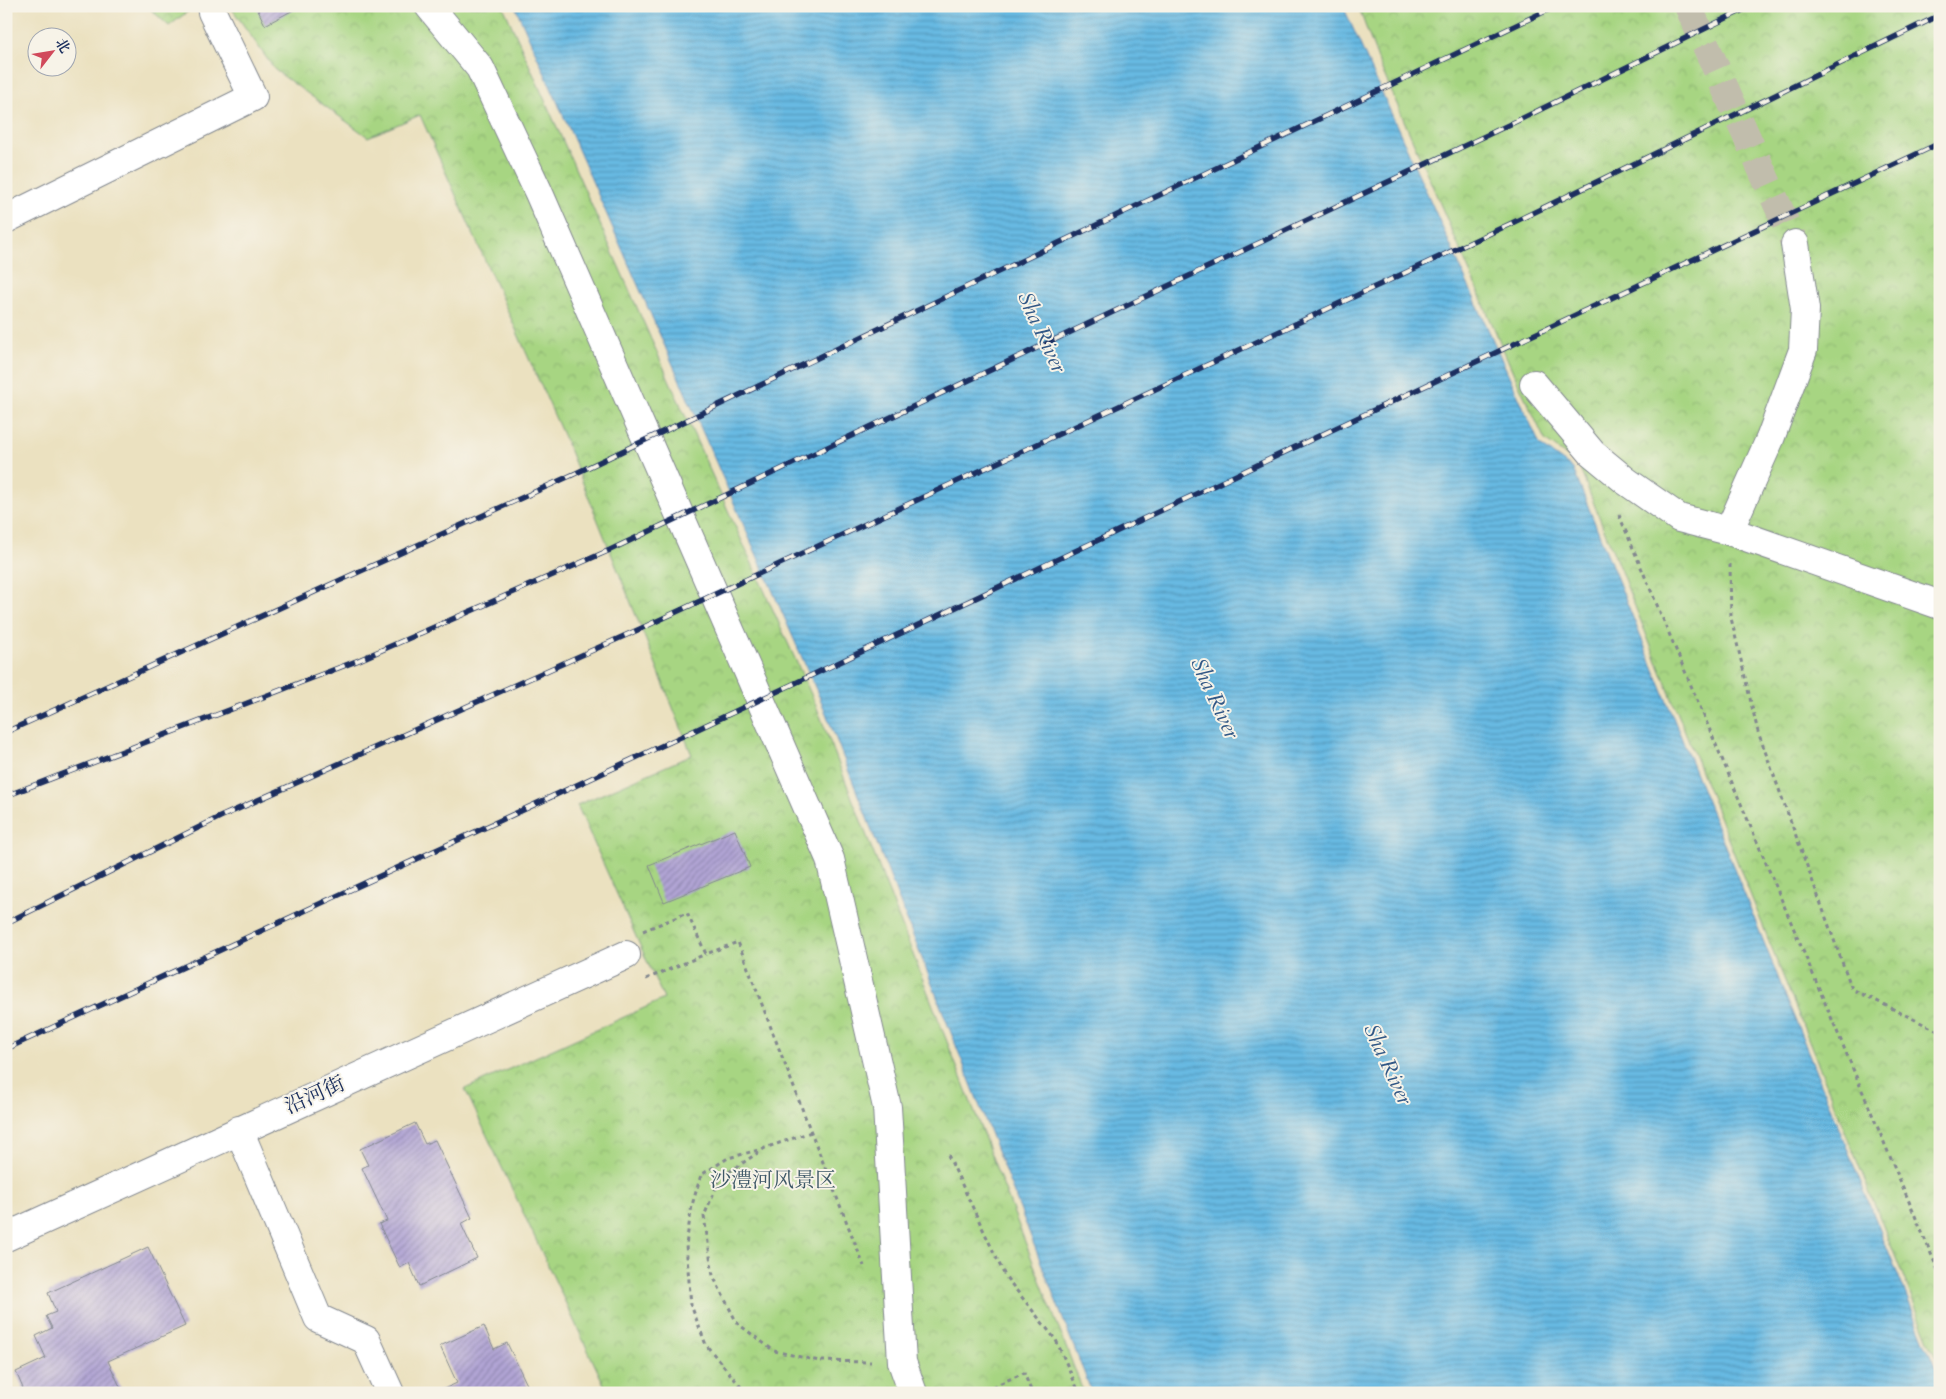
<svg xmlns="http://www.w3.org/2000/svg" width="1946" height="1399" font-family="Cardo,'Noto Serif SC',serif">
	<style>
		.park { fill: url(#park-crowns); stroke: #618270 }
		.water { fill: url(#water-rules); stroke: #4174a0 }
		.building { fill: url(#building-hatch) }
		.lines { fill: none; stroke-linecap: round; stroke-linejoin: round }
		.minor-tunnel { stroke: #c1bdac; stroke-width: 28; stroke-dasharray: 28 14; stroke-linecap: butt }
		.minor-casing { stroke: #83888f; stroke-width: 30 }
		.path { stroke: #83888f; stroke-width: 3; stroke-dasharray: 4 4; stroke-linecap: butt }
		.minor { stroke: #fff; stroke-width: 28 }
		.rail-casing { stroke: #1b2f5e; stroke-width: 5.5 }
		.rail { stroke: #f7f3e8; stroke-width: 4; stroke-dasharray: 11; stroke-linecap: butt }
		.labels { text-anchor: middle; dominant-baseline: central; stroke-width: 4; stroke-linejoin: round; paint-order: stroke }
		.street-label { font-size: 21px; fill: #1b2f5e; stroke: #f7f3e8 }
		.park-label { font-size: 21px; fill: #3e5867; stroke: #f7f3e8 }
		.water-label { font-size: 22px; font-style: italic; fill: #325886; stroke: #f7f3e8 }
	</style>
	<defs>
		<pattern id="park-crowns" width="20" height="18" patternUnits="userSpaceOnUse" patternTransform="scale(1.25)"><rect width="20" height="18" fill="#a7d582"/><path d="M2 6a3 3 0 1 1 6 0M12 15a3 3 0 1 1 6 0" fill="none" stroke="#8fb773"/></pattern>
		<pattern id="water-rules" width="6" height="5" patternUnits="userSpaceOnUse" patternTransform="scale(1.25)"><rect width="6" height="5" fill="#67b9e2"/><path d="M0 2.5h6" fill="none" stroke="#5497ba"/></pattern>
		<pattern id="building-hatch" width="6" height="6" patternUnits="userSpaceOnUse" patternTransform="scale(1.25)"><rect width="6" height="6" fill="#b1a4d4"/><path d="M-1 1l2-2M0 6l6-6M5 7l2-2" fill="none" stroke="#8f86af"/></pattern>
	</defs>
	<rect width="100%" height="100%" fill="#f7f3e8"/>
	<filter id="ink" filterUnits="userSpaceOnUse"><feTurbulence type="fractalNoise" baseFrequency=".02" numOctaves="2"/><feDisplacementMap in="SourceGraphic" scale="10" xChannelSelector="R" yChannelSelector="G"/><feConvolveMatrix kernelMatrix="1 2 1 2 8 2 1 2 1" color-interpolation-filters="sRGB"/></filter>
	<filter id="wash" filterUnits="userSpaceOnUse"><feTurbulence type="fractalNoise" baseFrequency=".0096" numOctaves="4" result="noise"/><feDisplacementMap in="SourceGraphic" scale="20" xChannelSelector="R" yChannelSelector="G"/><feGaussianBlur stdDeviation="1.12" result="paint"/><feColorMatrix in="noise" values="0 0 0 0 0 0 0 0 0 0 0 0 0 0 0 0 0 1.4 0 .05"/><feComposite in="paint" operator="in"/></filter>
	<g filter="url(#wash)">
		<rect width="100%" height="100%" fill="#ebe1c0"/>
		<g class="park">
			<polygon points="147,6 195,6 169,26"/>
			<polygon points="230,6 503,6 675,393 815,703 1084,1393 608,1393 465,1089 664,999 577,805 692,755 568,446 420,115 368,137 275,70"/>
			<polygon points="1358,6 1940,6 1940,1368 1578,464 1545,440 1513,372 1380,65"/>
		</g>
		<polygon class="water" points="515,6 1343,6 1540,445 1573,469 1940,1379 1940,1393 1092,1393 822,703"/>
		<g id="blocks">
			<g class="building">
				<polygon points="256,6 301,6 265,25"/>
				<polygon points="735,830 750,867 664,902 649,865"/>
				<polygon points="415,1123 425,1144 435,1140 472,1218 461,1224 477,1258 419,1286 409,1263 400,1268 379,1224 387,1221 362,1168 368,1165 360,1149"/>
				<polygon points="148,1247 185,1326 108,1361 123,1393 25,1393 16,1372 46,1358 36,1336 52,1328 46,1316 56,1312 48,1293"/>
				<polygon points="484,1326 494,1349 507,1343 531,1393 435,1393 457,1383 440,1346"/>
			</g>
		</g>
	</g>
	<g filter="url(#ink)">
		<use href="#blocks" fill-opacity="0" stroke="#83888f" stroke-width="1"/>
		<g class="lines">
			<polyline class="minor-tunnel" points="1688,6 1795,244"/>
			<defs>
				<g id="minor">
					<polyline points="429,6 480,68 538,191 830,859 887,1107 902,1362 913,1393"/>
					<polyline points="6,219 253,97 212,12"/>
					<polyline points="1534,384 1592,453 1626,481 1679,518 1729,531 1940,605"/>
					<polyline points="1729,531 1770,439 1803,350 1805,309 1795,244"/>
					<polyline points="239,1130 318,1318 366,1340 390,1393"/>
					<polyline points="6,1237 626,955"/>
				</g>
			</defs>
			<use href="#minor" class="minor-casing"/>
			<g class="path">
				<polyline points="1619,515 1940,1275"/>
				<polyline points="1730,564 1731,618 1758,732 1852,989 1940,1032"/>
				<polyline points="643,931 687,913 706,954 738,942 811,1132 864,1266"/>
				<polyline points="646,979 706,954"/>
				<polyline points="811,1132 765,1148 720,1178 704,1216 713,1276 737,1323 774,1351 819,1361 871,1362"/>
				<polyline points="948,1155 1005,1276 1056,1340 1079,1392 1076,1393"/>
				<polyline points="746,1393 706,1345 691,1305 686,1245 692,1205 701,1175 728,1158 762,1149"/>
				<polyline points="978,1393 1024,1373 1032,1393"/>
			</g>
			<use href="#minor" class="minor"/>
			<defs>
				<g id="rail">
					<polyline points="6,732 572,475 1556,6"/>
					<polyline points="6,796 359,660 610,550 1521,119 1751,6"/>
					<polyline points="6,923 220,817 642,628 1510,224 1940,15"/>
					<polyline points="6,1049 685,735 1940,143"/>
				</g>
			</defs>
			<use href="#rail" class="rail-casing"/>
			<use href="#rail" class="rail"/>
		</g>
	</g>
	<g class="labels">
		<g class="street-label">
			<text transform="translate(315 1095) rotate(-24)">沿河街</text>
		</g>
		<g class="park-label">
			<text x="773" y="1180">沙澧河风景区</text>
		</g>
		<g class="water-label">
			<text transform="translate(1042 332) rotate(65)">Sha River</text>
			<text transform="translate(1215 698) rotate(65)">Sha River</text>
			<text transform="translate(1388 1064) rotate(65)">Sha River</text>
		</g>
	</g>
	<rect width="1946" height="1399" fill="none" stroke="#f7f3e8" stroke-width="25"/>
	<g transform="translate(52 52) rotate(59)"><circle r="24" fill="#f7f3e8" stroke="#9fa5b1"/>
	<path d="M0-4L9 19L0 12L-9 19Z" fill="#d1495b"/>
	<text y="-8" font-size="14" font-weight="bold" text-anchor="middle" fill="#1b2f5e">北</text>
	</g>
</svg>
